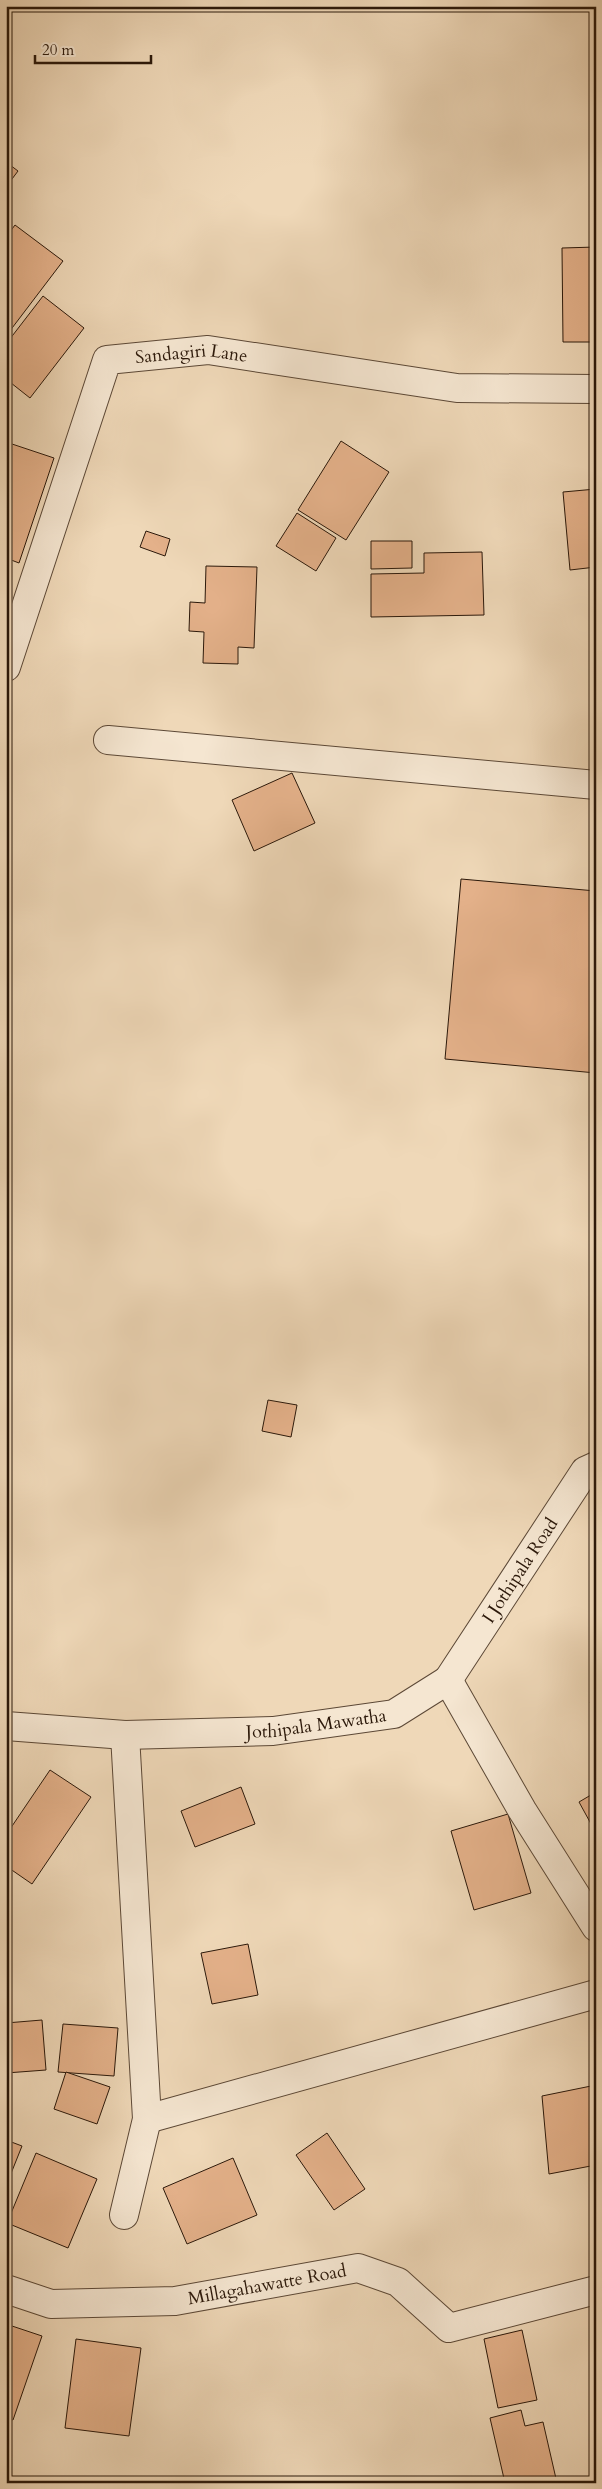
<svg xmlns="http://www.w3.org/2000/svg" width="602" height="2489" font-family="Cardo,serif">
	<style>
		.building { fill: #e4b18a; stroke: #2b180a }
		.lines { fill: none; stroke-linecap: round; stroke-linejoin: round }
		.minor-casing { stroke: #5c4836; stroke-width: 30 }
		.minor { stroke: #f5e6d1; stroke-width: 28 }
		.labels { text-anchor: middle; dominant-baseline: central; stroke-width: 4; stroke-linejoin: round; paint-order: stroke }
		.street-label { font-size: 18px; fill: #2b180a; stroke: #f5e6d1 }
	</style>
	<rect width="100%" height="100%" fill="#efd8b8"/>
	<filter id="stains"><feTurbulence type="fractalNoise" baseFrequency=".004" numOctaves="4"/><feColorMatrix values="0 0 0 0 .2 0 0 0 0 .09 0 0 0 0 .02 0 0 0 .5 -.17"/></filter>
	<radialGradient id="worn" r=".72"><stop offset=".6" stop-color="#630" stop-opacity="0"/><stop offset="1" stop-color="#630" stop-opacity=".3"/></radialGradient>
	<g class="building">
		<polygon points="6,162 18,171 6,187"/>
		<polygon points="15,225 63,261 6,336 6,237"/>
		<polygon points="596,247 596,342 563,342 562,248"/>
		<polygon points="43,296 84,328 30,398 6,379 6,344"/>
		<polygon points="341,441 389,472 346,540 298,510"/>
		<polygon points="6,442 54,458 19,563 6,558"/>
		<polygon points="596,489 596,567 570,570 563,492"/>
		<polygon points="297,513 336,538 316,571 276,546"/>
		<polygon points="146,531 170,539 165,556 140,547"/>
		<polygon points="371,541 412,541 412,568 371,569"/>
		<polygon points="482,552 484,615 371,617 371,574 424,573 424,553"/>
		<polygon points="206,566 257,567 254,648 238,647 238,664 203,663 204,632 189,631 190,602 205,603"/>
		<polygon points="596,579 596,602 593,603 591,580"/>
		<polygon points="292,773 315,823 254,851 232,800"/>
		<polygon points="594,842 596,842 596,874 591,873"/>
		<polygon points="461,879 596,891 596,1073 445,1059"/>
		<polygon points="268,1400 297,1405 291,1437 262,1431"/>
		<polygon points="596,1698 596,1711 590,1702"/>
		<polygon points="50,1770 91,1797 32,1884 6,1866 6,1835"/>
		<polygon points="241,1787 255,1824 195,1847 181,1811"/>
		<polygon points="596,1792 596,1833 579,1802"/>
		<polygon points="508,1814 531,1893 474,1910 451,1831"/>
		<polygon points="248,1944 258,1995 212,2004 201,1953"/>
		<polygon points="42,2020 46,2070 6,2073 6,2023"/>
		<polygon points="63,2024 118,2028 114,2076 58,2072"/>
		<polygon points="66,2072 110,2087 97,2124 54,2109"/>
		<polygon points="596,2085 596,2165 549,2174 542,2096"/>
		<polygon points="327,2133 365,2189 334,2210 296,2155"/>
		<polygon points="6,2140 22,2146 6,2186"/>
		<polygon points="36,2153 97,2179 68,2248 7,2223"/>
		<polygon points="233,2158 257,2215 187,2244 163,2188"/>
		<polygon points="6,2324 42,2336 13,2420 6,2418"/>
		<polygon points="522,2330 537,2400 498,2408 484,2339"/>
		<polygon points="76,2339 141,2348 129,2436 65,2428"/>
		<polygon points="521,2410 525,2426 543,2422 557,2483 505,2483 490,2418"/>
	</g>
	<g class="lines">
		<defs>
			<g id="minor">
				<path id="s1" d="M6 667 107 360 208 350 457 388 596 389"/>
				<polyline points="108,740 596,785"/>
				<path id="s2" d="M448 1680 585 1471 596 1466"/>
				<path id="s3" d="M6 1726 125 1735 273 1731 394 1714 448 1680 522 1810 596 1927"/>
				<polyline points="147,2119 596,1994"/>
				<polyline points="124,2215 147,2119 125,1735"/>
				<path id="s4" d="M6 2289 51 2304 175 2301 358 2268 398 2282 449 2328 596 2290"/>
			</g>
		</defs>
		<use href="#minor" class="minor-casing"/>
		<use href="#minor" class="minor"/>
	</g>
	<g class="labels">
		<g class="street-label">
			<text stroke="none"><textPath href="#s1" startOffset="408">Sandagiri Lane</textPath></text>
			<text stroke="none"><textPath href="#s2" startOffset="131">I Jothipala Road</textPath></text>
			<text stroke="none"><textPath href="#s3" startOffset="311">Jothipala Mawatha</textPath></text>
			<text stroke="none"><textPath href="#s4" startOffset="265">Millagahawatte Road</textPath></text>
		</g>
	</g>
	<rect width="602" height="2489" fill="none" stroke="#efd8b8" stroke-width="25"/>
	<rect x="8" y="8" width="587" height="2474" fill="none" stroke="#2b180a" stroke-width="2.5"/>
	<rect x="12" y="12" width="577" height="2464" fill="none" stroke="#2b180a"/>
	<path d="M35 55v8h116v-8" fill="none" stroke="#2b180a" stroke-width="2.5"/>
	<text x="42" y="55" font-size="15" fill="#2b180a" stroke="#f5e6d1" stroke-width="4" paint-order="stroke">20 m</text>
	<rect width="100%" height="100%" filter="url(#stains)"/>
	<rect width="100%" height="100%" fill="url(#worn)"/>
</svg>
